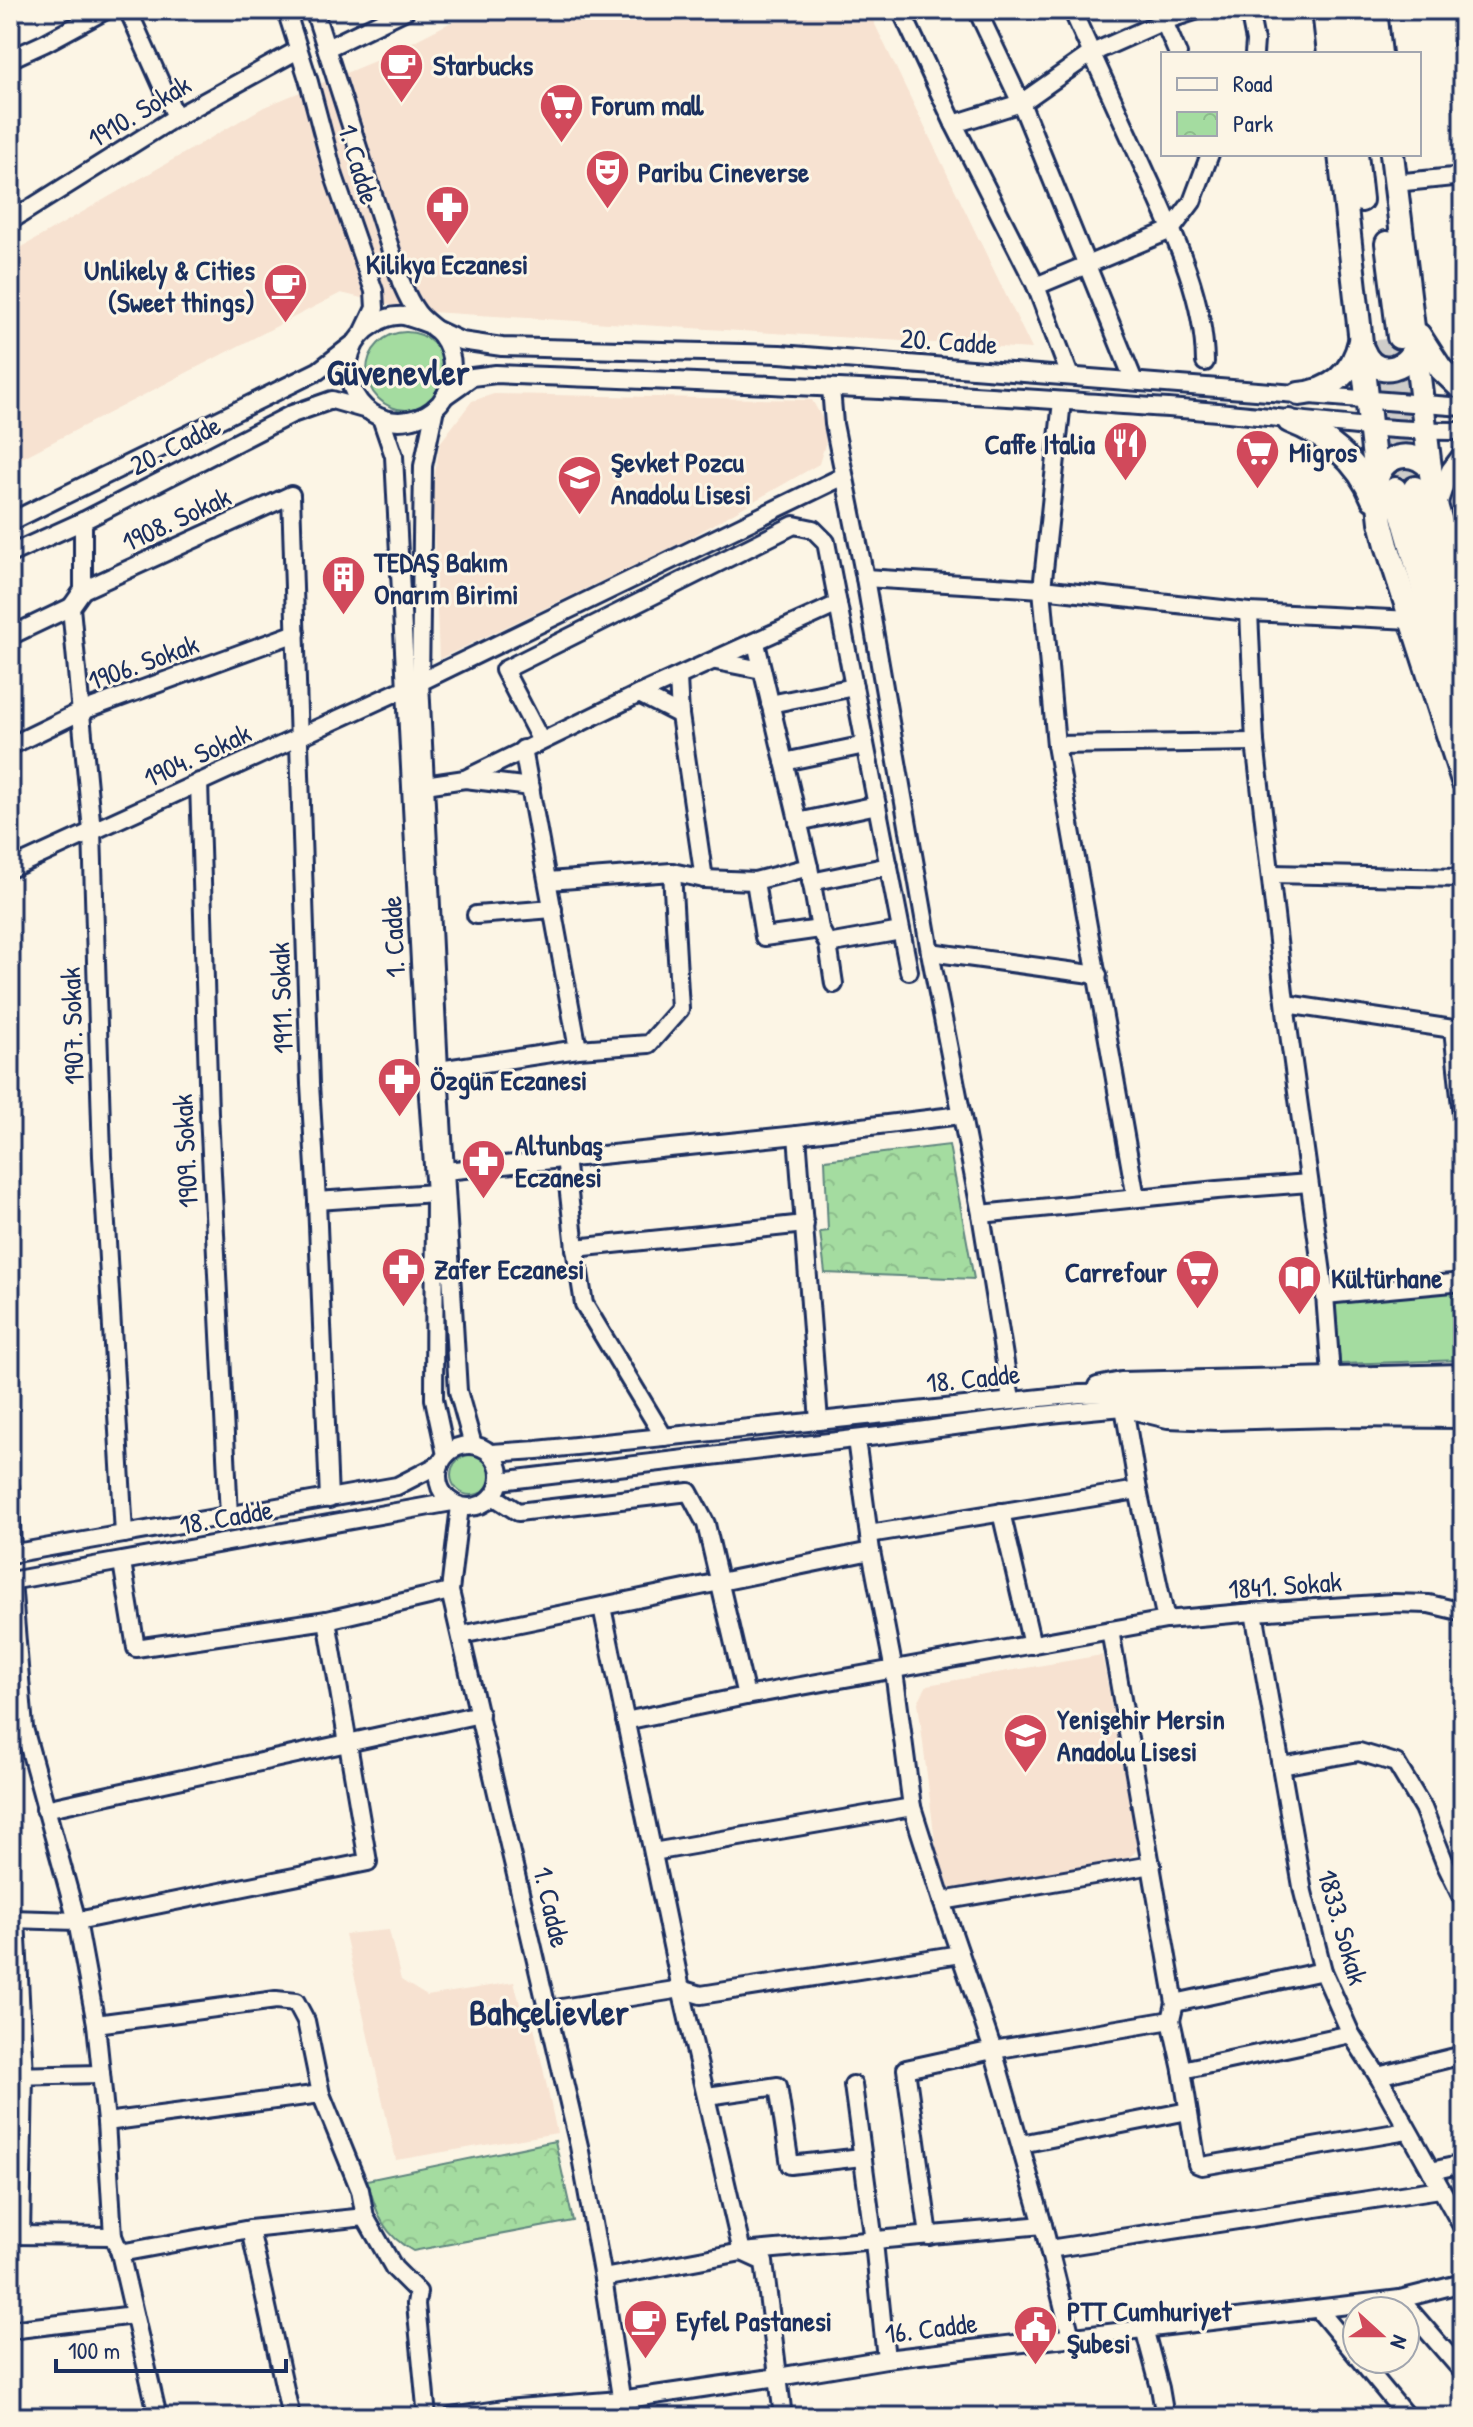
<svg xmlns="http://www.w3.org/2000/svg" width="1473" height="2427" font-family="'Patrick Hand',sans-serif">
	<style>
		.built { fill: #f7e2d1 }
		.grass { fill: #a4dca0; stroke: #60867f; stroke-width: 2 }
		.park { fill: url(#park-crowns); stroke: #60867f; stroke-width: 2 }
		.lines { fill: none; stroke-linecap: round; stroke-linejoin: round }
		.major-tunnel { stroke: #cfcdca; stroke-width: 22; stroke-dasharray: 22 11; stroke-linecap: butt }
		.minor-casing { stroke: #1b2f5e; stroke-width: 22 }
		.major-casing { stroke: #1b2f5e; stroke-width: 28 }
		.minor { stroke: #fcf5e5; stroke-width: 16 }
		.major { stroke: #fcf5e5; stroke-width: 22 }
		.labels { text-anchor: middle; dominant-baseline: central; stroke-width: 6; stroke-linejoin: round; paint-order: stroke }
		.poi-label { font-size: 28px; font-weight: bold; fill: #1b2f5e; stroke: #fcf5e5; text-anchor: start }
		.street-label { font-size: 28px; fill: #1b2f5e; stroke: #fcf5e5 }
		.district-label { font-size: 36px; font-weight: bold; fill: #1b2f5e; stroke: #fcf5e5 }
	</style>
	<defs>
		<pattern id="park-crowns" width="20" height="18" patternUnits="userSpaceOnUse" patternTransform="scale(2)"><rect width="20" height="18" fill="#a4dca0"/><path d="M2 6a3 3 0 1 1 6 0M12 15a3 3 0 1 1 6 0" fill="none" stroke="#8dbd8c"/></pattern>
	</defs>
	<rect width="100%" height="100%" fill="#fcf5e5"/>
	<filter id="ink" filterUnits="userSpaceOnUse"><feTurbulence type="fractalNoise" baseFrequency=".0125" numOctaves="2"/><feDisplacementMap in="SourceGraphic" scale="16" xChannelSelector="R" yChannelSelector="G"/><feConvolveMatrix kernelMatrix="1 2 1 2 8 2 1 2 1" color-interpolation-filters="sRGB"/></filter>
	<g filter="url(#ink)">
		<g class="built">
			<polygon points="475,10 868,10 1032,349 415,311 341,293 10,464 10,254 264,107 377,60"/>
			<polygon points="494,394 812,400 825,423 826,441 819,464 679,544 439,659 432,490 440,443 472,401"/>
			<polygon points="1102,1655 1140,1847 1124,1863 960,1893 949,1887 936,1850 918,1702 927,1685"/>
			<polygon points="389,1930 401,1980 427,1996 514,1982 523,2015 533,2022 557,2133 396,2160 345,1934"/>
		</g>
		<g class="grass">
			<circle cx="406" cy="371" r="39"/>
			<polygon points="1463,1287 1463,1360 1340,1364 1335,1302"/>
			<circle cx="471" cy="1475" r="20"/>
		</g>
		<g class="park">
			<polygon points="949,1145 974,1279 825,1273 820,1232 828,1231 825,1160"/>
			<path d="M555 2141 573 2221 413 2251C381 2233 377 2213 367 2180Z"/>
		</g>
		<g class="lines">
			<g class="major-tunnel">
				<polyline points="1399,337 1415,488"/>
				<polyline points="1377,340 1395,489"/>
			</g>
			<defs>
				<g id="minor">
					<polyline points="128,10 176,117"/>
					<polyline points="286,10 309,82 334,176 374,291 375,308 364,331"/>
					<path d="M314 10 401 282C405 291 409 301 415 309 421 320 433 325 441 335 456 355 456 383 440 403 432 412 421 418 409 420 351 430 325 353 375 324 384 318 394 315 404 316 412 318 420 321 428 324"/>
					<polyline points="901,10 954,124 1036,286 1070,376"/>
					<polyline points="977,10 1021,103 1134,381"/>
					<path d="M1072 10C1096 62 1119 114 1143 166 1171 228 1204 293 1205 362"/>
					<polyline points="1159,10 1178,54"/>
					<polyline points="1249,10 1255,41 1254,54"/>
					<polyline points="327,48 406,10"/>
					<polyline points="10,59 45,43 106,10"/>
					<polyline points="954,124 1021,103 1092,53 1164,21 1198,10"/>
					<polyline points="1395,183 1463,176"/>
					<polyline points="10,221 171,120 298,50"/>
					<polyline points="1036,286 1171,230 1192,202 1210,154"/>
					<polyline points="433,328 461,341 502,347 780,354 1463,407"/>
					<polyline points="831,388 834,424 865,578 930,952 981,1214 1011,1400"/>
					<path d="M445 396 472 377 496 374C691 382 887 388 1083 402 1131 406 1179 408 1228 413 1306 420 1384 432 1463 431"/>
					<polyline points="1062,401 1042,589 1056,745 1136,1198"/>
					<polyline points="435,408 423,466 420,682 439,1070 458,1391 473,1445"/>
					<polyline points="381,418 394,456 424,1040 435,1193 434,1399 446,1455"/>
					<polyline points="1439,502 1450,470 1463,453"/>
					<polyline points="83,521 83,590 71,607 92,831 102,1156 124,1534"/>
					<polyline points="10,522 318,371 353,344"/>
					<polyline points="10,554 83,521 292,414 332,400 367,410"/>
					<polyline points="865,578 1042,589 1249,612 1411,620"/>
					<polyline points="83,590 291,495 310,1084 317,1201 329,1499"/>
					<polyline points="1249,612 1255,742 1287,1019 1325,1295 1331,1375"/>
					<polyline points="10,636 71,607"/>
					<polyline points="716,661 762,670"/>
					<polyline points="678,678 680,715 704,879"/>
					<polyline points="420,682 844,476"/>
					<polyline points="639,694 680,715"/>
					<polyline points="770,704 854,687"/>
					<polyline points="541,741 504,670 794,525 813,529 826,542 909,971"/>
					<polyline points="1056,745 1255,742"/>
					<polyline points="10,746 80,712 296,633"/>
					<polyline points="523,749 578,1049"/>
					<polyline points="784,762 865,745"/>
					<polyline points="465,779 531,787"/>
					<polyline points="199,782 209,1113 229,1516"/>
					<polyline points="425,785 465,779 639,694 838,604"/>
					<polyline points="798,822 877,805"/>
					<polyline points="809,867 820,929 828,944 834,984"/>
					<polyline points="10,869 406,688"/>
					<polyline points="1271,874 1460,878"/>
					<polyline points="548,881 672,872 704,879 755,881 809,867 756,643"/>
					<polyline points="755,881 764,937 820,929"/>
					<polyline points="811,882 889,866"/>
					<polyline points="476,915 553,909"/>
					<polyline points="828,944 901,931"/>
					<polyline points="930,952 1098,975"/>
					<polyline points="1286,1004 1453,1029 1463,1126"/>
					<polyline points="439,1070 578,1049 649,1044 680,1009 672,872"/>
					<polyline points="797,1135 819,1421"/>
					<polyline points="565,1157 575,1248 584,1304 664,1437"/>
					<polyline points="445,1171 797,1135 961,1115"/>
					<polyline points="317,1201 435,1193"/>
					<polyline points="981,1214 1217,1190 1309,1183"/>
					<polyline points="575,1248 805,1224"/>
					<polyline points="1325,1295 1463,1282"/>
					<polyline points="1097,1386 1121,1381 1463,1373"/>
					<polyline points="1124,1407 1138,1490 1166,1620"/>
					<polyline points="856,1439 871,1551 894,1671 912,1807 942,1901 993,2050 1043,2225 1071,2337"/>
					<circle cx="469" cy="1476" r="31"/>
					<polyline points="491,1453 537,1450 1080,1394 1463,1387"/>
					<path d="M500 1481C618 1467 736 1453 854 1439 960 1426 1066 1409 1173 1404 1269 1399 1366 1407 1463 1401"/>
					<polyline points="10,1488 12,1554"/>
					<polyline points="493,1496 518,1512 689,1492 706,1524 746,1696"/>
					<polyline points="460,1506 450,1591 579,2146 603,2278 624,2417"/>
					<polyline points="1001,1512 1032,1645"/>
					<polyline points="869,1534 1138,1490"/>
					<polyline points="10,1554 397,1486 440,1464"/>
					<polyline points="122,1562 136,1648 327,1620 450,1591"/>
					<polyline points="10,1581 452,1502"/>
					<polyline points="12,1581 24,1728 77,1921 96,2024 106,2122 113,2236 120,2253 158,2417"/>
					<polyline points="602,1607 681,1989 742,2252 764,2262 783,2417"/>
					<polyline points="1254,1612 1303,1892 1323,1971 1351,2034 1378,2076 1463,2228"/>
					<polyline points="1110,1630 1175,2003 1171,2020 1182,2070 1197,2164 1202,2166 1407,2131"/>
					<polyline points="461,1635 871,1551"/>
					<polyline points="625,1721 746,1696 1166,1620 1254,1612 1393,1603 1429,1604 1463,1612"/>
					<polyline points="1281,1766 1359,1752 1396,1763 1423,1808 1445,1863 1463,1900"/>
					<polyline points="45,1809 480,1714"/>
					<polyline points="653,1852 912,1807"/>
					<polyline points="942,1901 1152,1865"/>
					<polyline points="10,1919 77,1921 368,1862 327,1620"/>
					<polyline points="16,1919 24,2075 21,2235"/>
					<polyline points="1175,2003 1323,1971"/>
					<polyline points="549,2010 681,1989 701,1995 960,1954"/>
					<polyline points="96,2024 276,2000 296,2002 306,2021 321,2094 360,2190 365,2217 394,2268 418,2292 416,2304 427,2417"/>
					<polyline points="1182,2070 1351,2034"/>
					<polyline points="10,2076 101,2074"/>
					<polyline points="1378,2076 1463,2055"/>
					<polyline points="853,2085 874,2242 886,2359"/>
					<polyline points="707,2096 778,2086 790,2165 862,2157"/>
					<polyline points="106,2122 321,2094"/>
					<polyline points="1021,2144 1188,2111"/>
					<polyline points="1431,2171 1463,2164"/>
					<polyline points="250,2229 291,2417"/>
					<polyline points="12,2235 113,2236"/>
					<polyline points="929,2236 906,2069 993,2050 1171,2020"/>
					<polyline points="1049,2249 1440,2189"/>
					<polyline points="120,2253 250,2229 365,2217"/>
					<polyline points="603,2278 742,2252 1043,2225"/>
					<polyline points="1400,2299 1463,2372"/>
					<polyline points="1318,2309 1357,2356"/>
					<polyline points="1144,2328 1160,2388 1165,2417"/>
					<polyline points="10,2330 134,2315"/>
					<polyline points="1359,2359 1407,2417"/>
					<polyline points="452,2417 505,2409 620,2400 778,2377 886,2359 1400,2299 1463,2283"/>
				</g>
				<g id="major">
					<polyline points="1324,10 1329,54"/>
					<polyline points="1340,10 1345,54"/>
					<polyline points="1359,10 1364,54"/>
					<polyline points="1375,10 1380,54"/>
					<polyline points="1340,154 1381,522 1387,545 1463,781"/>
					<polyline points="1356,154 1361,200"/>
					<polyline points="1392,154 1430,468 1437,508 1463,598"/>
					<polyline points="1387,243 1399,337"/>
					<polyline points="1419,335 1441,369 1463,390"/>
					<path d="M1363 350C1375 381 1413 370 1416 339"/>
					<path d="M1299 394C1331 391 1353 373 1360 341"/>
					<path d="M1289 421C1326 435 1358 461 1373 499"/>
					<path d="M1376 484C1380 455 1411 447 1430 468"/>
					<polyline points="1415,488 1428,543 1463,661"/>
					<polyline points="1395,489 1463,728"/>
					<polyline points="1131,1407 1168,1416 1217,1418 1334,1415 1463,1416"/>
				</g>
			</defs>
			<use href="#minor" class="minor-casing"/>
			<use href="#major" class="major-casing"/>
			<use href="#minor" class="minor"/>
			<use href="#major" class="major"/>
		</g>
	</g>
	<defs>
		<symbol id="cafe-pin" viewBox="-11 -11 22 30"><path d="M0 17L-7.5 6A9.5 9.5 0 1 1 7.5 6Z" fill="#d1495b" stroke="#fcf5e5"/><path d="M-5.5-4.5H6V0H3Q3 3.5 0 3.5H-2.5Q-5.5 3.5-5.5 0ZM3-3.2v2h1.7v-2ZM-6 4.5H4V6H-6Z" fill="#fff"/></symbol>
		<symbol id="supermarket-pin" viewBox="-11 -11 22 30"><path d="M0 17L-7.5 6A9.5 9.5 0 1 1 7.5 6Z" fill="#d1495b" stroke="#fcf5e5"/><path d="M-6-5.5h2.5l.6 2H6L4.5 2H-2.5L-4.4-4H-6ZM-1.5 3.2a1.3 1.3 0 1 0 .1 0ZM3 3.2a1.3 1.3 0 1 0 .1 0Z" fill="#fff"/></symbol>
		<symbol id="theatre-pin" viewBox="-11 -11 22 30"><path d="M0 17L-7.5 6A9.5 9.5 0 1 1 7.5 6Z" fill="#d1495b" stroke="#fcf5e5"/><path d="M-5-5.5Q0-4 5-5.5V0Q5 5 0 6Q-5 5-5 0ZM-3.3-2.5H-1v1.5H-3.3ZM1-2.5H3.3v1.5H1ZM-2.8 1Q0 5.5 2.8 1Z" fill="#fff"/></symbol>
		<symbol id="pharmacy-pin" viewBox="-11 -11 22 30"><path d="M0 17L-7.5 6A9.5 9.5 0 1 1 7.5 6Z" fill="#d1495b" stroke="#fcf5e5"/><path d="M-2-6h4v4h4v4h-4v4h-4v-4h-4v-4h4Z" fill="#fff"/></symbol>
		<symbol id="restaurant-pin" viewBox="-11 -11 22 30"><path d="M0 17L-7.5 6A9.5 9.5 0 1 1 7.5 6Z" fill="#d1495b" stroke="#fcf5e5"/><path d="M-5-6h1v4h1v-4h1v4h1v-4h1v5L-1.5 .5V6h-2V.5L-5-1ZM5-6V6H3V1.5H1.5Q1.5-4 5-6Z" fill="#fff"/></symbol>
		<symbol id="school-pin" viewBox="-11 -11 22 30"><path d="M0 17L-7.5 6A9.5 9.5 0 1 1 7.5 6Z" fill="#d1495b" stroke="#fcf5e5"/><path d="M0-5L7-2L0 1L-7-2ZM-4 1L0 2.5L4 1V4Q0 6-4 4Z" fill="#fff"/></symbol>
		<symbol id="building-pin" viewBox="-11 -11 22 30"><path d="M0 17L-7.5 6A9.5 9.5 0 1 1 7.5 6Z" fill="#d1495b" stroke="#fcf5e5"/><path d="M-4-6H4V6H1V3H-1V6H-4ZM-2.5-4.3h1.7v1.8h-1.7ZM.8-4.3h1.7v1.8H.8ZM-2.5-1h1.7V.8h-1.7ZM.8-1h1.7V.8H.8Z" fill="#fff"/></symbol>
		<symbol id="library-pin" viewBox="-11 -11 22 30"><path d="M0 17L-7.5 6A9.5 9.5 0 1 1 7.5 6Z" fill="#d1495b" stroke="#fcf5e5"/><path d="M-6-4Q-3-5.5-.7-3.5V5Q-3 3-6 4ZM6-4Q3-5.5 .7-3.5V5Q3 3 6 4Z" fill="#fff"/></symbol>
		<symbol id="civic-pin" viewBox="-11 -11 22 30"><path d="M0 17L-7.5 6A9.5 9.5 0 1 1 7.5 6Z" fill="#d1495b" stroke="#fcf5e5"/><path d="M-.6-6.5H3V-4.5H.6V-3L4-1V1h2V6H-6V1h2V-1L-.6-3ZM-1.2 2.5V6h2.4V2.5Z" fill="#fff"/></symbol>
	</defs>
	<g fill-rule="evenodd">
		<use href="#cafe-pin" x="376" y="40" width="51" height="69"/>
		<use href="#supermarket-pin" x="536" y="80" width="51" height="69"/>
		<use href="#theatre-pin" x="582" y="146" width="51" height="69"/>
		<use href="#pharmacy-pin" x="422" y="182" width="51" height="69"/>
		<use href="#cafe-pin" x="260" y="260" width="51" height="69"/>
		<use href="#restaurant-pin" x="1100" y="418" width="51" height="69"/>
		<use href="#supermarket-pin" x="1232" y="426" width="51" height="69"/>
		<use href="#school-pin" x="554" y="452" width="51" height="69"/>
		<use href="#building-pin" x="318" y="552" width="51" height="69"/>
		<use href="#pharmacy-pin" x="374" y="1054" width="51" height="69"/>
		<use href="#pharmacy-pin" x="458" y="1136" width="51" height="69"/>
		<use href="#pharmacy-pin" x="378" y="1244" width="51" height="69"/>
		<use href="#supermarket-pin" x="1172" y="1246" width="51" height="69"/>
		<use href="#library-pin" x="1274" y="1252" width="51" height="69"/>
		<use href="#school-pin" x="1000" y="1710" width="51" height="69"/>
		<use href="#cafe-pin" x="620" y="2296" width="51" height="69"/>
		<use href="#civic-pin" x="1010" y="2302" width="51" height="69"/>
	</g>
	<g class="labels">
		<g class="poi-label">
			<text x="433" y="65">Starbucks</text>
			<text x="592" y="105">Forum mall</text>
			<text x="638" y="172">Paribu Cineverse</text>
			<text x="447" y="264" text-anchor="middle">Kilikya Eczanesi</text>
			<text x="255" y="270" text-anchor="end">Unlikely &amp; Cities<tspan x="255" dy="32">(Sweet things)</tspan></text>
			<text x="1095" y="444" text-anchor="end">Caffe Italia</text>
			<text x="1289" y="452">Migros</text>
			<text x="611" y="462">Şevket Pozcu<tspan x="611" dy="32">Anadolu Lisesi</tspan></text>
			<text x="374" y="562">TEDAŞ Bakım<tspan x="374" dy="32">Onarım Birimi</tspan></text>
			<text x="430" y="1080">Özgün Eczanesi</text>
			<text x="515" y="1145">Altunbaş<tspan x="515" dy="32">Eczanesi</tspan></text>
			<text x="434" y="1269">Zafer Eczanesi</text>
			<text x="1167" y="1272" text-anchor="end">Carrefour</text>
			<text x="1331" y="1278">Kültürhane</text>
			<text x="1057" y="1719">Yenişehir Mersin<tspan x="1057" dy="32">Anadolu Lisesi</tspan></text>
			<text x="1067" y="2311">PTT Cumhuriyet<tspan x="1067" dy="32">Şubesi</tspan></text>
			<text x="676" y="2321">Eyfel Pastanesi</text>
		</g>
		<g class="street-label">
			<text transform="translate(139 111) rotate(-31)">1910. Sokak</text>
			<text transform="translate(359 164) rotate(73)">1. Cadde</text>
			<text transform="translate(949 341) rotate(4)">20. Cadde</text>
			<text transform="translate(175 445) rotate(-27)">20. Cadde</text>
			<text transform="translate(176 519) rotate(-25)">1908. Sokak</text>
			<text transform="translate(143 662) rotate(-20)">1906. Sokak</text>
			<text transform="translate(197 755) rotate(-25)">1904. Sokak</text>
			<text transform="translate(393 937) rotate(-93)">1. Cadde</text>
			<text transform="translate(281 998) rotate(-92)">1911. Sokak</text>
			<text transform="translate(72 1026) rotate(-92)">1907. Sokak</text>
			<text transform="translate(185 1151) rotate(-93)">1909. Sokak</text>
			<text transform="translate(973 1378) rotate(-6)">18. Cadde</text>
			<text transform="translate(226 1517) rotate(-10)">18. Cadde</text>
			<text transform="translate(1285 1585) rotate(-4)">1841. Sokak</text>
			<text transform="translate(552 1907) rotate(77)">1. Cadde</text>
			<text transform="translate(1343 1927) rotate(74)">1833. Sokak</text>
			<text transform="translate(931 2328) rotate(-7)">16. Cadde</text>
		</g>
		<g class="district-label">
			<text x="398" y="371">Güvenevler</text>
			<text x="549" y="2011">Bahçelievler</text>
		</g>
	</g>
	<rect width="1473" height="2427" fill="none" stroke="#fcf5e5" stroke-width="40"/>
	<rect x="20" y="20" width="1433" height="2387" fill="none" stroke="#1b2f5e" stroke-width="3" filter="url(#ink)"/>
	<rect x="1161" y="52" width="260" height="104" fill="#fcf5e5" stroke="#a2a6af" stroke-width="2"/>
	<rect x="1177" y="78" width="40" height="12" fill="#fcf5e5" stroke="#a2a6af" stroke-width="2"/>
	<text x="1233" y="92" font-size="24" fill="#1b2f5e">Road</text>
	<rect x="1177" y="112" width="40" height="24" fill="url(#park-crowns)" stroke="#a2a6af" stroke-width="2"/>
	<text x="1233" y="132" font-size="24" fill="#1b2f5e">Park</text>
	<g transform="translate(1381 2335) rotate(111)"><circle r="38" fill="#fcf5e5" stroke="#a2a6af" stroke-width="2"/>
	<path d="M0-6L14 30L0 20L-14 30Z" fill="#d1495b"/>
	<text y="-12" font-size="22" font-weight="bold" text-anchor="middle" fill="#1b2f5e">N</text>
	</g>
	<path d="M56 2359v12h230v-12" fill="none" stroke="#1b2f5e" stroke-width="4"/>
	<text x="68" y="2359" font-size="24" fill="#1b2f5e" stroke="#fcf5e5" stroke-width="6" paint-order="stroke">100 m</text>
</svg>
